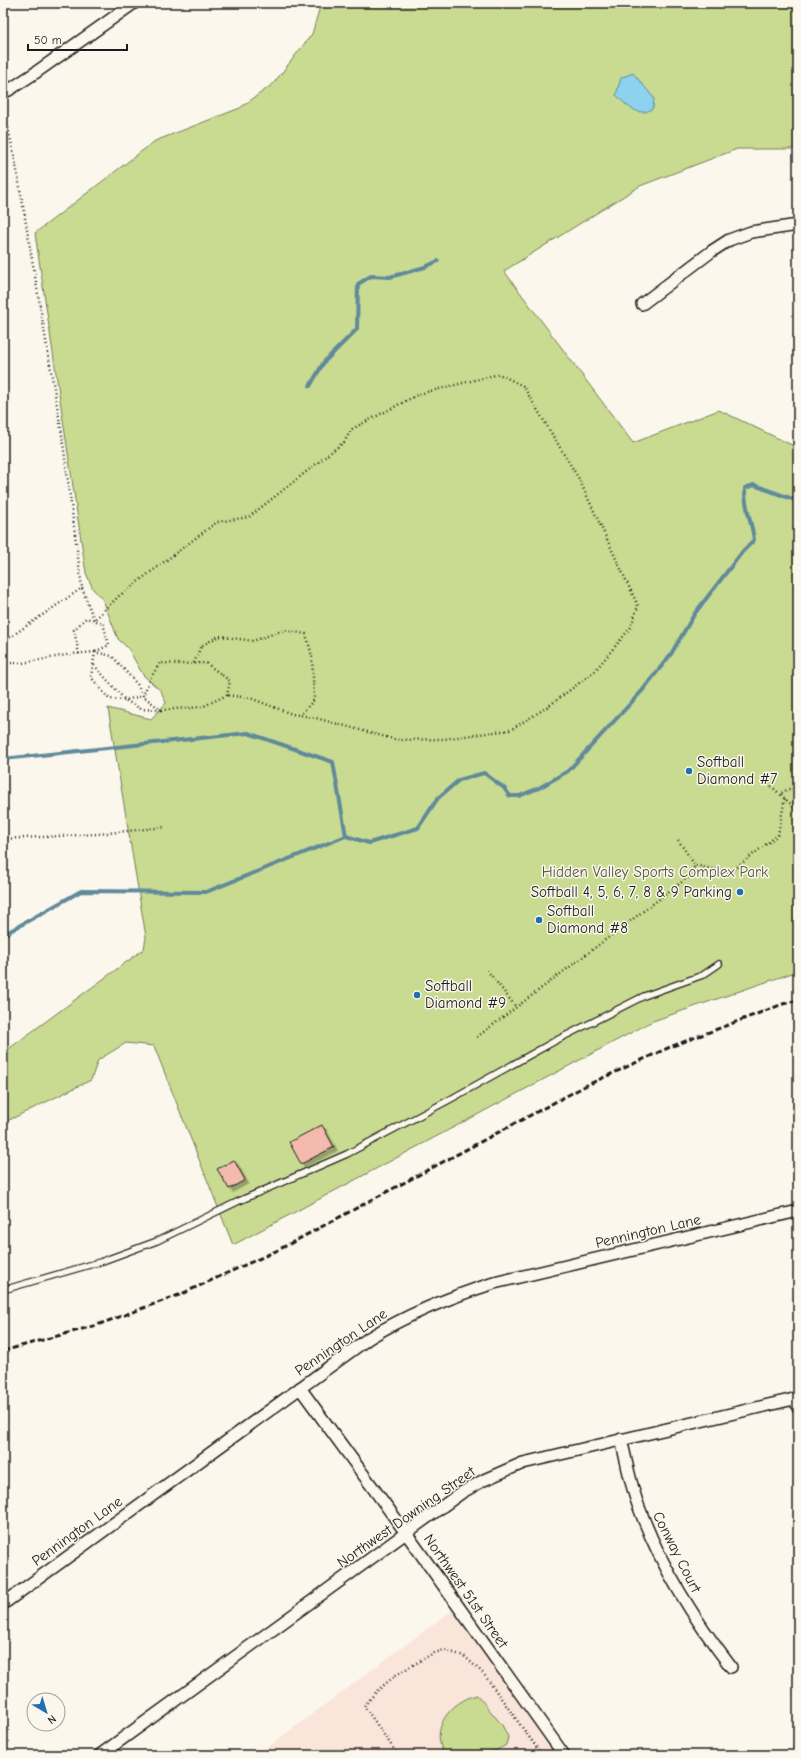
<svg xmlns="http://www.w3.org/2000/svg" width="801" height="1758" font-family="'Comic Neue',sans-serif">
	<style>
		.built { fill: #f9e5d9 }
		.green { fill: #c9db90; stroke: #727c56 }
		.water { fill: #8dd3ef; stroke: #608a9b }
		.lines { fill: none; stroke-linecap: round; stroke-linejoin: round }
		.stream { stroke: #608a9b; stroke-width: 4 }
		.building { fill: #f4baae; stroke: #1c1c1c; filter: url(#shadow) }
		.lane-casing { stroke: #1c1c1c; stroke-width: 8 }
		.street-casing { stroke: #1c1c1c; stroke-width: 14 }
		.path { stroke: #1c1c1c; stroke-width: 2.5; stroke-dasharray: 1 3; stroke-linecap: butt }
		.lane { stroke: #fbf7ec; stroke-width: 5.5 }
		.street { stroke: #fbf7ec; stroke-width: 11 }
		.rail { stroke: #1c1c1c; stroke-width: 3; stroke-dasharray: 6 3; stroke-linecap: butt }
		.poi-dot { fill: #1f6fb2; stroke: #fbf7ec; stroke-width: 1.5 }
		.labels { text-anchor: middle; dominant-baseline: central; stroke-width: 3; stroke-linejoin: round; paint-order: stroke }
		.poi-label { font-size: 15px; fill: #1c1c1c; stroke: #fbf7ec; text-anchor: start }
		.park-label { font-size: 15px; fill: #50553f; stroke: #fbf7ec }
		.street-label { font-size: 15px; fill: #1c1c1c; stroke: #fbf7ec }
	</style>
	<defs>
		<filter id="shadow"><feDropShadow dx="3.5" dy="3.5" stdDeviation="0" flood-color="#0004"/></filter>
	</defs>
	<rect width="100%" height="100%" fill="#fbf7ec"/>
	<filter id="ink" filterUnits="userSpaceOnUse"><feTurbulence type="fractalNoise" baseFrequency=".025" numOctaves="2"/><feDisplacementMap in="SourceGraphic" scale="8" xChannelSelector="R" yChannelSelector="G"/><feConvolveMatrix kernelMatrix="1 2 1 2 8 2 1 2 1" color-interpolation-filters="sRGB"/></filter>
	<g filter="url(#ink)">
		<polygon class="built" points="458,1606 564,1755 257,1755"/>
		<g class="green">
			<polygon points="321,3 798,3 798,149 737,149 640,186 504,271 633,443 719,410 798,448 798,971 653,1021 233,1245 154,1046 126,1043 98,1060 91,1080 3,1123 3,1053 144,949 146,937 108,708 151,719 166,703 161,691 143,675 128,648 118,639 103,600 93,589 86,573 35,233 155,141 240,108 273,84 312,34"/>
			<path d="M477 1695 502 1725 508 1737 506 1745C486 1758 469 1755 445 1755 428 1729 451 1701 477 1695Z"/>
		</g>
		<path class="water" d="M633 73 654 98 653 108C639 119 626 105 616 95L621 78Z"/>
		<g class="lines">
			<g class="stream">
				<polyline points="310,386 324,362 357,329 358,284 371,276 390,277 425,267 438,261"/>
				<path d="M3 759 248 733 333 762 346 836 369 843 418 828 438 798 459 780 484 773 504 788 510 796H519L539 788 568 771 642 691 671 654 695 613 743 551 754 540C752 522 744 506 745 488L754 485 798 501"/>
				<polyline points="3,935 81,891 206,892 346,836"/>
			</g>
		</g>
		<g class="building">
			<polygon points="322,1125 334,1147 301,1164 289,1142"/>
			<polygon points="234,1160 245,1180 229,1189 217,1169"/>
		</g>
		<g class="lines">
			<defs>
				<polyline id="lane" points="3,1290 100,1262 157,1241 239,1201 347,1154 449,1100 555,1041 644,996 703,975 719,964"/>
				<g id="street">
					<polyline points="3,92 9,90 35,73 134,3"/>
					<polyline points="642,304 712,251 729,240 751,232 798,225"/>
					<polyline points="300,1388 406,1533 564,1755"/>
					<polyline points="795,1398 798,1408"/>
					<path d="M621 1439C627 1463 631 1488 640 1510 661 1567 694 1619 731 1667"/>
					<path d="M3 1604 369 1338C408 1314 450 1297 494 1283L798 1211"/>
					<polyline points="100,1755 461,1493 484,1480 523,1463 798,1398"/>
				</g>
			</defs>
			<use href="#lane" class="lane-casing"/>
			<use href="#street" class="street-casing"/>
			<g class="path">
				<polyline points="3,104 16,165 62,435 82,588"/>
				<polyline points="3,642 82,588 94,620 119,596 217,522 249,517 344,442 352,429 419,394 499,374 523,386 579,479 638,606 631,627 594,672 546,708 510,730 443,739 397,740 312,717 292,714 250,698 227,695"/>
				<polyline points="95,652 91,677 109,699 125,700 142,696"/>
				<polyline points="79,654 74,630 86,618 103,623 109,645 95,652"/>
				<polyline points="3,663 23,663 72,654 95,652 112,656 137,684 143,696 161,710 202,707 227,695 230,681 206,663 181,664 160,663 150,679 143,696"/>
				<polyline points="194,663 201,646 219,636 253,641 284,630 306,634 312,656 314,700 300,715"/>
				<polyline points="94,665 125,700 141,709 161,710"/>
				<polyline points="762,778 780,794"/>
				<polyline points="796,809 780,794 788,789 798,790"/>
				<polyline points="3,839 98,834 166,827"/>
				<polyline points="678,840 695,865"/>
				<polyline points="487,970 516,1007"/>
				<polyline points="477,1037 691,875 695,865 729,873 778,835 785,798"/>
				<polyline points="398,1755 364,1706 378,1690 396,1675 432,1654 444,1650 464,1656 483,1673 542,1755"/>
			</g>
			<use href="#lane" class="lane"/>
			<use href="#street" class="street"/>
			<polyline class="rail" points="3,1351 97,1325 179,1295 278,1250 587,1085 670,1047 783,1004 798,1000"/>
		</g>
	</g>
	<g class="poi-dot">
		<circle cx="689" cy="771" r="4"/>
		<circle cx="740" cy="892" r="4"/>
		<circle cx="539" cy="920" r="4"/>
		<circle cx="417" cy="995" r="4"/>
	</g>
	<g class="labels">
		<g class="poi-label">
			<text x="697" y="762">Softball<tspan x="697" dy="17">Diamond #7</tspan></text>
			<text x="732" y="892" text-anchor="end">Softball 4, 5, 6, 7, 8 &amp; 9 Parking</text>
			<text x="547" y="911">Softball<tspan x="547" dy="17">Diamond #8</tspan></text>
			<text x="425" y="986">Softball<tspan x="425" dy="17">Diamond #9</tspan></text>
		</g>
		<g class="park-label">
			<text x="655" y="872">Hidden Valley Sports Complex Park</text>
		</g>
		<g class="street-label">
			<text transform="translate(648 1231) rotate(-13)">Pennington Lane</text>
			<text transform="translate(341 1342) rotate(-34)">Pennington Lane</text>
			<text transform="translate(406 1517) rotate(-35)">Northwest Downing Street</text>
			<text transform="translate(77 1531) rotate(-36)">Pennington Lane</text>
			<text transform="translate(677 1552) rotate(63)">Conway Court</text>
			<text transform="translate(466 1591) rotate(55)">Northwest 51st Street</text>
		</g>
	</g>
	<rect width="801" height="1758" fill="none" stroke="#fbf7ec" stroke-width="16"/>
	<rect x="8" y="8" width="785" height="1742" fill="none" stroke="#1c1c1c" stroke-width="1.5" filter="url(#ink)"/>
	<g transform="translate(46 1712) rotate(142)"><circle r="19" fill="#fbf7ec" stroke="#a29f99"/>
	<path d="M0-3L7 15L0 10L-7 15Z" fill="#1f6fb2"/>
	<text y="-6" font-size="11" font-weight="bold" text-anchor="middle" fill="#1c1c1c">N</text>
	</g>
	<path d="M28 44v6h99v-6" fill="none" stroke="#1c1c1c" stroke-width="2"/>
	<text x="34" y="44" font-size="12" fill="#1c1c1c" stroke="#fbf7ec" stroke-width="3" paint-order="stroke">50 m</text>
</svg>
